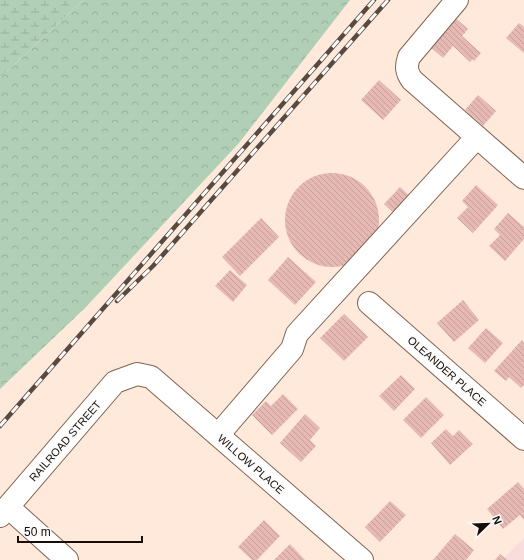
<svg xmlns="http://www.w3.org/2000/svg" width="524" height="560" font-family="Arial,sans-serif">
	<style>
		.commercial { fill: #f8dddc }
		.forest { fill: url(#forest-crowns) }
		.wetland { fill: url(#wetland-marsh) }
		.building { fill: url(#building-back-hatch) }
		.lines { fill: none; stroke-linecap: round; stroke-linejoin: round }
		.minor-casing { stroke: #81634f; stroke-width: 24 }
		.minor { stroke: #fff; stroke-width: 22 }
		.rail-casing { stroke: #584a41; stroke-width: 4.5 }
		.rail { stroke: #fbfbfb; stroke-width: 3; stroke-dasharray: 9; stroke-linecap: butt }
		.labels { text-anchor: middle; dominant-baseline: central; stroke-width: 3.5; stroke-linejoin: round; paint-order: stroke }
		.street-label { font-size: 11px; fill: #180d06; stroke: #fbfbfb }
	</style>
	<defs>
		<pattern id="forest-crowns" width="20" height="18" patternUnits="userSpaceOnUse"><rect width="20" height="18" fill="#b1cfb7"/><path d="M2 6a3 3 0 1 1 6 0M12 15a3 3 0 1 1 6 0" fill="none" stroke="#98b19c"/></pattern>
		<pattern id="wetland-marsh" width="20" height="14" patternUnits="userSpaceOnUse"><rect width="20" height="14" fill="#b1cfb7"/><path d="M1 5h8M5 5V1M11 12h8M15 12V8" fill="none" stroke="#98b19c"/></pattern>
		<pattern id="building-back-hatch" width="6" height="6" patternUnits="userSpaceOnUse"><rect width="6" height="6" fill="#e6b9b5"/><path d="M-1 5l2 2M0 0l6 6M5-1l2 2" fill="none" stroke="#c59e9a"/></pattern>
	</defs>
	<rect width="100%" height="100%" fill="#fee9db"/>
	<polygon class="commercial" points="524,538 524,560 502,560"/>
	<polygon class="forest" points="83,0 350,0 239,143 86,307 0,389 0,78"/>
	<polygon class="wetland" points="0,0 83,0 0,78"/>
	<g class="building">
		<polygon points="452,15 468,29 462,36 481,53 474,61 473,59 470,62 453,46 443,58 427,44"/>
		<polygon points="519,23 524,27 524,53 506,38"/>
		<polygon points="379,80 401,100 383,120 361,100"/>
		<polygon points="478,95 496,111 483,126 465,110"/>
		<circle cx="332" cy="220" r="47"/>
		<polygon points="476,185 498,205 473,233 457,218 468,207 462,201"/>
		<polygon points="400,187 413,199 397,216 384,204"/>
		<polygon points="508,213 524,227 524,239 505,261 489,246 500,235 494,229"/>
		<polygon points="261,218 279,237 240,276 222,257"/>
		<polygon points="288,257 316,282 295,305 268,280"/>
		<polygon points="230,270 247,285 233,302 215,286"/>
		<polygon points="463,300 479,320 454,342 437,323"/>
		<polygon points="344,314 368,337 344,361 320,338"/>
		<polygon points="486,328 503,343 485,363 468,348"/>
		<polygon points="522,340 524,343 524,385 521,388 509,377 506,381 494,371"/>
		<polygon points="401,375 415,389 394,411 379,396"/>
		<polygon points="283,394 298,409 272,435 252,415 266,401 271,406"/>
		<polygon points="426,397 444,415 421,438 403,420"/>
		<polygon points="305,414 320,428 310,440 316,446 301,462 280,443"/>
		<polygon points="446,429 453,436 459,430 473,444 450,465 431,443"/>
		<polygon points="518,482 524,489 524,520 520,515 503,529 487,509"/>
		<polygon points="390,501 406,515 380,542 365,527"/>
		<polygon points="264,520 280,536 257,560 252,560 238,547"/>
		<polygon points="455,534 474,550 466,560 433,560"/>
		<polygon points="290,544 305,560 274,560"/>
		<polygon points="500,554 507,560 495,560"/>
	</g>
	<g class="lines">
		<defs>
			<g id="minor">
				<path d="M457 0 409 57C406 66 406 72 412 80L477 137"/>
				<polyline points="369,303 524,439"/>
				<polyline points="218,435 292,349 297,334 477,137 524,178"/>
				<polyline points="8,507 67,560"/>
				<polyline points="0,516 115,382 137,374 151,377 362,560"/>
			</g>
		</defs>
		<use href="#minor" class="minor-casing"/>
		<use href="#minor" class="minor"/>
		<defs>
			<g id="rail">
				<polyline points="117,301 153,266 388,0"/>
				<polyline points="0,426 374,0"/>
			</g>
		</defs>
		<use href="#rail" class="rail-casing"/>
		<use href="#rail" class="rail"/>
	</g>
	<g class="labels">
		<g class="street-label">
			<text transform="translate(447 371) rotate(41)">OLEANDER PLACE</text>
			<text transform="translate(65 441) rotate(-49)">RAILROAD STREET</text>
			<text transform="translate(251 464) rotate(41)">WILLOW PLACE</text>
		</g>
	</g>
	<g transform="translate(488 524) rotate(67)" stroke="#fbfbfb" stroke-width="3" paint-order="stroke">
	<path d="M0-3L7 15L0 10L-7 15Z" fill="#180d06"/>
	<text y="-6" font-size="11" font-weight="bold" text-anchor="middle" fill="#180d06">N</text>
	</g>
	<path d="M18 536v6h124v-6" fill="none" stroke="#180d06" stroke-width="2"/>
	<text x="24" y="536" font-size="12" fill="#180d06" stroke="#fbfbfb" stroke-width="3" paint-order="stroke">50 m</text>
</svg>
